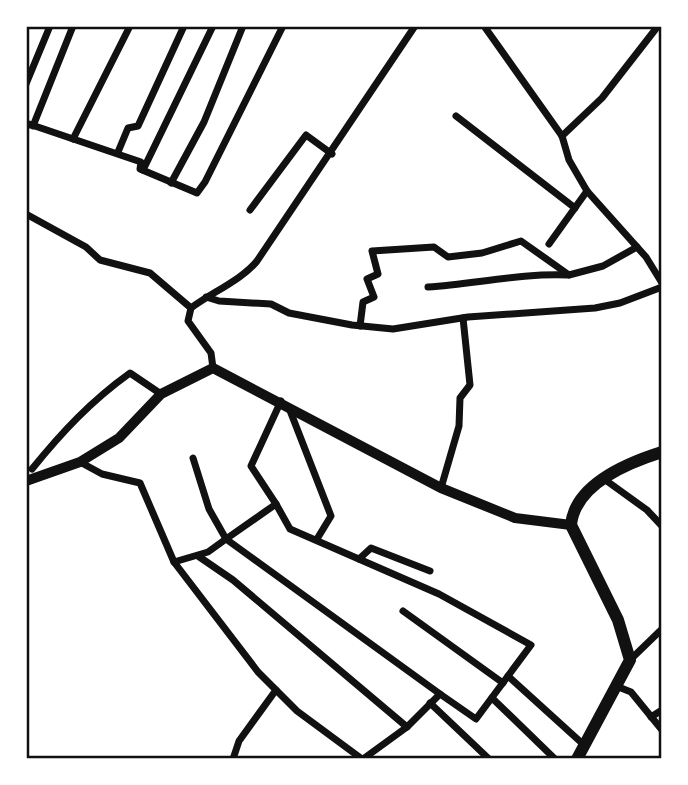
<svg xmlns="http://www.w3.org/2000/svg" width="688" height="785" font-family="'Roboto Condensed',sans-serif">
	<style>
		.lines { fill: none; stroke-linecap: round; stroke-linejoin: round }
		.minor { stroke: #111; stroke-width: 7 }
		.secondary { stroke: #111; stroke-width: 10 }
		.primary { stroke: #111; stroke-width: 12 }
		.neatline { fill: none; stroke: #111; stroke-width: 2.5 }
	</style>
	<rect width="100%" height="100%" fill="#fff"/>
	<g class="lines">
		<g class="minor">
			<polyline points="484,26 562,136 569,160 587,191 646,257 662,283"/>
			<polyline points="26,84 50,26"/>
			<polyline points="456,116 575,208"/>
			<polyline points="33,126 73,26"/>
			<polyline points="26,127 29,124 141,162 140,169 197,193 205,182 283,26"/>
			<polyline points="562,136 602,98 658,26"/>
			<polyline points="73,139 130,26"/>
			<polyline points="118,152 128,128 138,126 184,26"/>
			<polyline points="143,170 213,26"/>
			<polyline points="171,183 204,122 243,26"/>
			<polyline points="250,210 306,135 332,154"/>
			<polyline points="26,214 86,247 100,260 150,273 191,308"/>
			<polyline points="549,244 587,191"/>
			<path d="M428 287C475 284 521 273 568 275"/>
			<polyline points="206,297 219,301 271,304 289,313 352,325 393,329 468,317 595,308 620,303 662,287"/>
			<polyline points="360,326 363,302 374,297 367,279 378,274 372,251 434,247 448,257 482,253 521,241 569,275 603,266 637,247"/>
			<path d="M213 368 211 353 188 321 191 308C211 293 243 279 257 261L415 26"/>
			<polyline points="289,408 331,516 317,539"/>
			<polyline points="193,458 209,509 226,539 276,504 290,529 439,594 531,645 476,719 440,694 407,727 363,759"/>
			<polyline points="80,462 102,474 140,483 174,562 258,672 297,711 362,759"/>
			<path d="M32 469C62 432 91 401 130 373L161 394"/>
			<polyline points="604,479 647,510 662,526"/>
			<polyline points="441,488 459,426 460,398 470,385 463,318"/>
			<polyline points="276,504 251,466 281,401"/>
			<polyline points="198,556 233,580 407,727"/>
			<polyline points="359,559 371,548 430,571"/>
			<polyline points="174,562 208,552 226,539 440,694"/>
			<polyline points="403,611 503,683"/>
			<polyline points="630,660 662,629"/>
			<polyline points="508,676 584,745"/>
			<polyline points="616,686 631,692 662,730"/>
			<polyline points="492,698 555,759"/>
			<polyline points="430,703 489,759"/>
			<polyline points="651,717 662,710"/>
			<polyline points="233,759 239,741 276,690"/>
		</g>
		<polyline class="secondary" points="26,481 80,462 119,438 161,394 213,368 441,488 515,518 571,525"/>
		<path class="primary" d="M577 759 630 660 618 620 571 525C575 484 627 463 662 452"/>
	</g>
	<rect width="688" height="785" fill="none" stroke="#ffffff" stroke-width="56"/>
	<rect x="28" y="28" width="632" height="729" class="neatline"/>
</svg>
